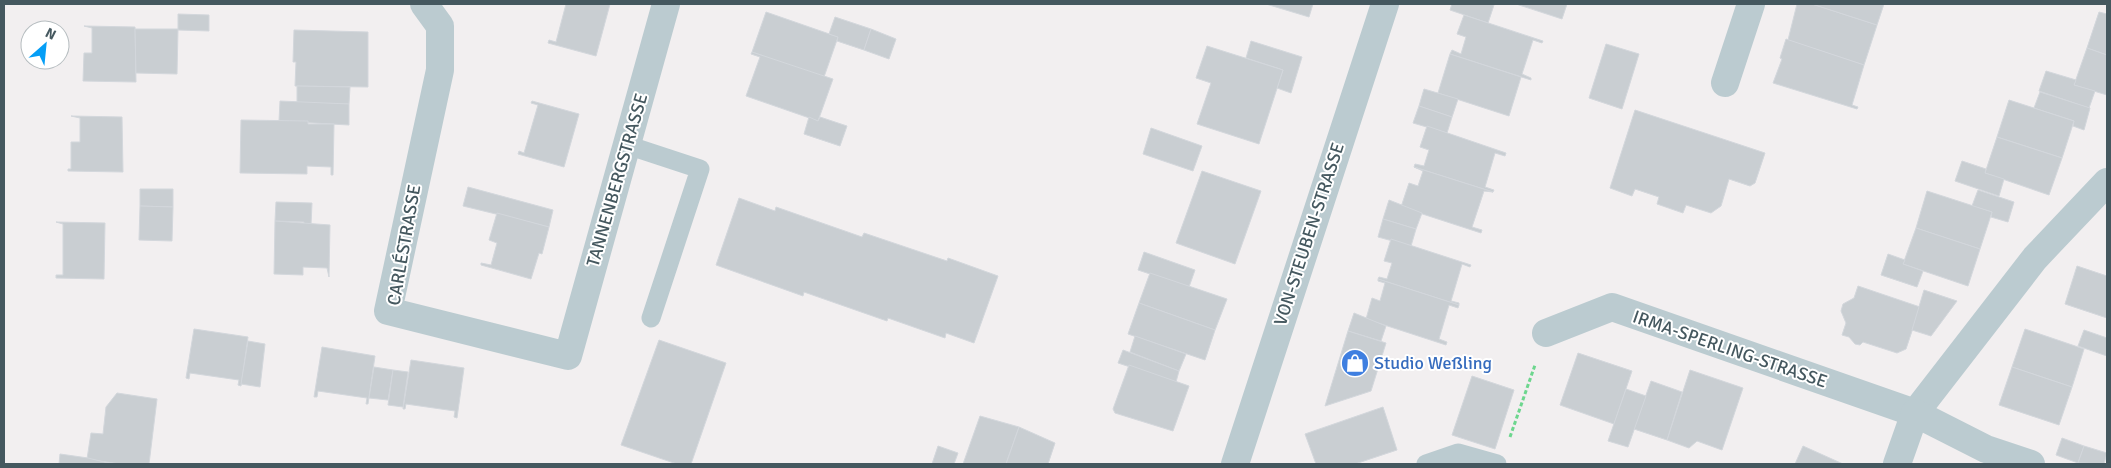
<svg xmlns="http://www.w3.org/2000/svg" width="2111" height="468" font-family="Signika,sans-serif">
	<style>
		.building { fill: #c9ced2; stroke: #d3d7dc }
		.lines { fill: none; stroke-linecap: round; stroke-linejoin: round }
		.path { stroke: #6dd68e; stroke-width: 3; stroke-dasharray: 4 2.5; stroke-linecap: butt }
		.lane { stroke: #bbcbd0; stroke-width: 19 }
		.street { stroke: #bbcbd0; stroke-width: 28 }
		.labels { text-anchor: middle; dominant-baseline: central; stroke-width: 4; stroke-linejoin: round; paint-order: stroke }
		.street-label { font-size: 18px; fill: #45585f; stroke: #fff }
		.shop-label { font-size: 18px; fill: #366cbe; stroke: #fff; text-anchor: start }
	</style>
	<rect width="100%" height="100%" fill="#f2eff0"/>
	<g class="building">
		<polygon points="566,4 610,4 596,56 548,43 549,40 556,42"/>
		<polygon points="1266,4 1313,4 1309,17"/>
		<polygon points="1452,4 1490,4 1494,5 1488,23 1450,10"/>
		<polygon points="1516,4 1567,4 1562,19"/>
		<polygon points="1797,4 1812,4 1877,25 1864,65 1788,40"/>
		<polygon points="1812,4 1884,4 1877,25"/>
		<polygon points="766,12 838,37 824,77 752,52"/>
		<polygon points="2099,12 2107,14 2107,55 2087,48"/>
		<polygon points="178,14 209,15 209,31 178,30"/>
		<polygon points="1464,15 1543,41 1542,43 1533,40 1522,74 1531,78 1531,80 1450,54 1452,50 1461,54 1466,37 1457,34"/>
		<polygon points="835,17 871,29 864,50 837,41 838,37 829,34"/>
		<polygon points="84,26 135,27 136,82 83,81 84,53 92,53 92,28"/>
		<polygon points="135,29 178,29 177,74 136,73"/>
		<polygon points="871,29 896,39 889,59 864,50"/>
		<polygon points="294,30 368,32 368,87 295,86 296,62 293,62"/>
		<polygon points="1786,39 1864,65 1852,105 1858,107 1857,109 1773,83 1782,59 1780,58"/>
		<polygon points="1251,41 1302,57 1291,93 1277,88 1283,70 1246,58"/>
		<polygon points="1606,44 1639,54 1622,109 1589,98"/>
		<polygon points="1207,46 1283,70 1259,144 1197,124 1211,83 1196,78"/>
		<polygon points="2087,48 2107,55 2107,95 2074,85"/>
		<polygon points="752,52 833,79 818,121 746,96 760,57 751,54"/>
		<polygon points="1450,54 1521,77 1509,116 1438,93"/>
		<polygon points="2046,71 2076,80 2074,85 2095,91 2089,108 2039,91"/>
		<polygon points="297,86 350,87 349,104 297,103"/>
		<polygon points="1424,89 1458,99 1452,117 1419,106"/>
		<polygon points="2040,92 2090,108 2084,130 2073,126 2074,121 2034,108"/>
		<polygon points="2009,100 2074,121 2062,158 1997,137"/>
		<polygon points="280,101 349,104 349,125 279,121"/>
		<polygon points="532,101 579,114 564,167 518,154 519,151 524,153 538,105 531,103"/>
		<polygon points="1419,106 1452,117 1447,133 1413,123"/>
		<polygon points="1635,110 1765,153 1755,183 1750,186 1729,179 1721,206 1711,213 1686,205 1683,213 1657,204 1659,197 1635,189 1632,196 1610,188"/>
		<polygon points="71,116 122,117 123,172 68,171 68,169 71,169 71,142 80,142 80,118"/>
		<polygon points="809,117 818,121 820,117 847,126 840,146 804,134"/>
		<polygon points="241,120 308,121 308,124 334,124 333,175 331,175 331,167 307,166 307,174 240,173"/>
		<polygon points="1427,126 1506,153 1505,156 1495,153 1485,187 1494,190 1493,192 1414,167 1415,164 1424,166 1429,150 1420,147"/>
		<polygon points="1151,128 1202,146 1193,171 1143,154"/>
		<polygon points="1997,137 2062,158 2049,195 1985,173"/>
		<polygon points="1962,161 1986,169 1985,173 2004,179 1999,196 1955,181"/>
		<polygon points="1414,167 1493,192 1484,191 1472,227 1482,230 1481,233 1401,207 1409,183 1418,186 1423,171"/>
		<polygon points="1202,171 1261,191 1235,264 1176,243"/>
		<polygon points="468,187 553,210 549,227 463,206"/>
		<polygon points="140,189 173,189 173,207 140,206"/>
		<polygon points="1978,190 2014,202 2008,222 1991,217 1992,212 1972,206"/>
		<polygon points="1927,191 1992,212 1980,249 1916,228"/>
		<polygon points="739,198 775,211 776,207 862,237 864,233 947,261 948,258 998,276 974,343 946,333 945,338 888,318 887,321 804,292 803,296 716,265"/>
		<polygon points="1389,200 1422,213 1416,229 1383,219"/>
		<polygon points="276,202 312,203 311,225 304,225 304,222 275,221"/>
		<polygon points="140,206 173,207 172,241 139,240"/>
		<polygon points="497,213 549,227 542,254 539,253 531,279 481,265 481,263 491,265 497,243 489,240"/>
		<polygon points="1383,219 1416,229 1411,246 1378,237"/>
		<polygon points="275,221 330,225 329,277 327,268 303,267 303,275 274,274"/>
		<polygon points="56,222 105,223 104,279 56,278 56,275 63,275 63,224"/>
		<polygon points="1916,228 1980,249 1968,286 1903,264"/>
		<polygon points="1391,239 1471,265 1470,267 1462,264 1451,301 1459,303 1459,305 1378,279 1379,277 1387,279 1392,263 1384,261"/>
		<polygon points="1144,252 1195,270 1189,287 1138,270"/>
		<polygon points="1888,254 1905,260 1903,264 1923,271 1917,287 1881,275"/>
		<polygon points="2077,266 2107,276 2107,318 2065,304"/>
		<polygon points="1150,273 1227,299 1215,330 1139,303"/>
		<polygon points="1378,279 1459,305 1458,308 1449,305 1439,339 1447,342 1446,345 1366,319 1372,298 1380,301 1385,283 1378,281"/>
		<polygon points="1858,286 1920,307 1906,349 1897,353 1863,342 1860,345 1855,344 1849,337 1842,335 1846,323 1841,311 1843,304 1854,298"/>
		<polygon points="1924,290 1957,301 1931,336 1912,330"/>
		<polygon points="1139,303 1215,330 1205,360 1128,334"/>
		<polygon points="1354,313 1386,326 1381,341 1348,331"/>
		<polygon points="194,329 248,337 241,386 238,385 239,380 190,373 189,379 186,378"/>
		<polygon points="2025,329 2084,349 2072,387 2012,367"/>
		<polygon points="2084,330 2107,338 2107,356 2078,346"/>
		<polygon points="1348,331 1386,343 1371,391 1325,406"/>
		<polygon points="1135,336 1186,354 1179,371 1130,352"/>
		<polygon points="659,340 726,363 691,464 677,464 621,445"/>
		<polygon points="248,341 265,344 260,387 241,384"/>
		<polygon points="322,347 375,356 368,404 366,404 367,398 318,391 317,397 314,397"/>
		<polygon points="1123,350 1179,371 1176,382 1118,363"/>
		<polygon points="1578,353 1632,371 1614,424 1560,405"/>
		<polygon points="411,360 464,368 457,418 454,417 455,411 406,404 405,409 403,409"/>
		<polygon points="1129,365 1189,386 1173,431 1115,413 1113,409"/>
		<polygon points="374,367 393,370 388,400 369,398"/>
		<polygon points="2012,367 2072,387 2059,425 1999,405"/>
		<polygon points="393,370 408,372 403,407 388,405"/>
		<polygon points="1690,370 1743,388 1722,450 1697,441 1689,448 1667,440"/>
		<polygon points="1472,376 1514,390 1495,449 1452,435"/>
		<polygon points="1651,381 1682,392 1667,440 1634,429"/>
		<polygon points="1626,389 1646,396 1628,447 1608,441"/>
		<polygon points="117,393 157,399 149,464 120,464 87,459 91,433 103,434 106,407"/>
		<polygon points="1383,407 1397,450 1355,464 1316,464 1305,434"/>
		<polygon points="980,416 1019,427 1006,464 963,464"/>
		<polygon points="1019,427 1055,443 1048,464 1006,464"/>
		<polygon points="2062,438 2084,446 2078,463 2056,455"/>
		<polygon points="938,446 958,453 954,464 932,464"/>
		<polygon points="1803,446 1843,464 1795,464"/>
		<polygon points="2084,446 2107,453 2104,464 2078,463"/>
		<polygon points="60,454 88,458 112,464 59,464"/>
	</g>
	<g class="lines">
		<polyline class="path" points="1510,437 1535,365"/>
		<g class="lane">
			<polyline points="627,145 700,169 651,318"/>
			<polyline points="1426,464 1458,453 1497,464"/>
		</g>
		<g class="street">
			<polyline points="424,4 440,26 440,70 388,311 568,356 666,4"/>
			<polyline points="1725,83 1751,4"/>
			<polyline points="1546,333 1612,307 1915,413 2035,258 2107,182"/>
			<polyline points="1235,464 1385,4"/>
			<polyline points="1897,464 1915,413 1986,449 2031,464"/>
		</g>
	</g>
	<defs>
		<symbol id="shop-disc" viewBox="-11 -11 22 22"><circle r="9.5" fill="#3f7fe0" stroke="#fff"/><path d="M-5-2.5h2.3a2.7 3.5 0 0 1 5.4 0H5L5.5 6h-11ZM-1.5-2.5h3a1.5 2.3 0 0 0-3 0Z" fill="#fff"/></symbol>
	</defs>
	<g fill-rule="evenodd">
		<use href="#shop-disc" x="1339" y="347" width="32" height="32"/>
	</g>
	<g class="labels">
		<g class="street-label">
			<text transform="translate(617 180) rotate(-74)">TANNENBERGSTRASSE</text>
			<text transform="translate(1309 234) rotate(-72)">VON-STEUBEN-STRASSE</text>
			<text transform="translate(404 245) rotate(-80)">CARLÉSTRASSE</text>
			<text transform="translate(1730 349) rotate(19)">IRMA-SPERLING-STRASSE</text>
		</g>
		<g class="shop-label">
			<text x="1374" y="363">Studio Weßling</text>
		</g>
	</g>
	<rect width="2111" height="468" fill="none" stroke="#45585f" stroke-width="10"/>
	<g transform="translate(45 45) rotate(27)"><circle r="24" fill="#ffffff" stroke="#b5bcbf"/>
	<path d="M0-4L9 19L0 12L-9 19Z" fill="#059ef6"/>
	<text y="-8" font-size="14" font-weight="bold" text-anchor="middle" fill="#45585f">N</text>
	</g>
</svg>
